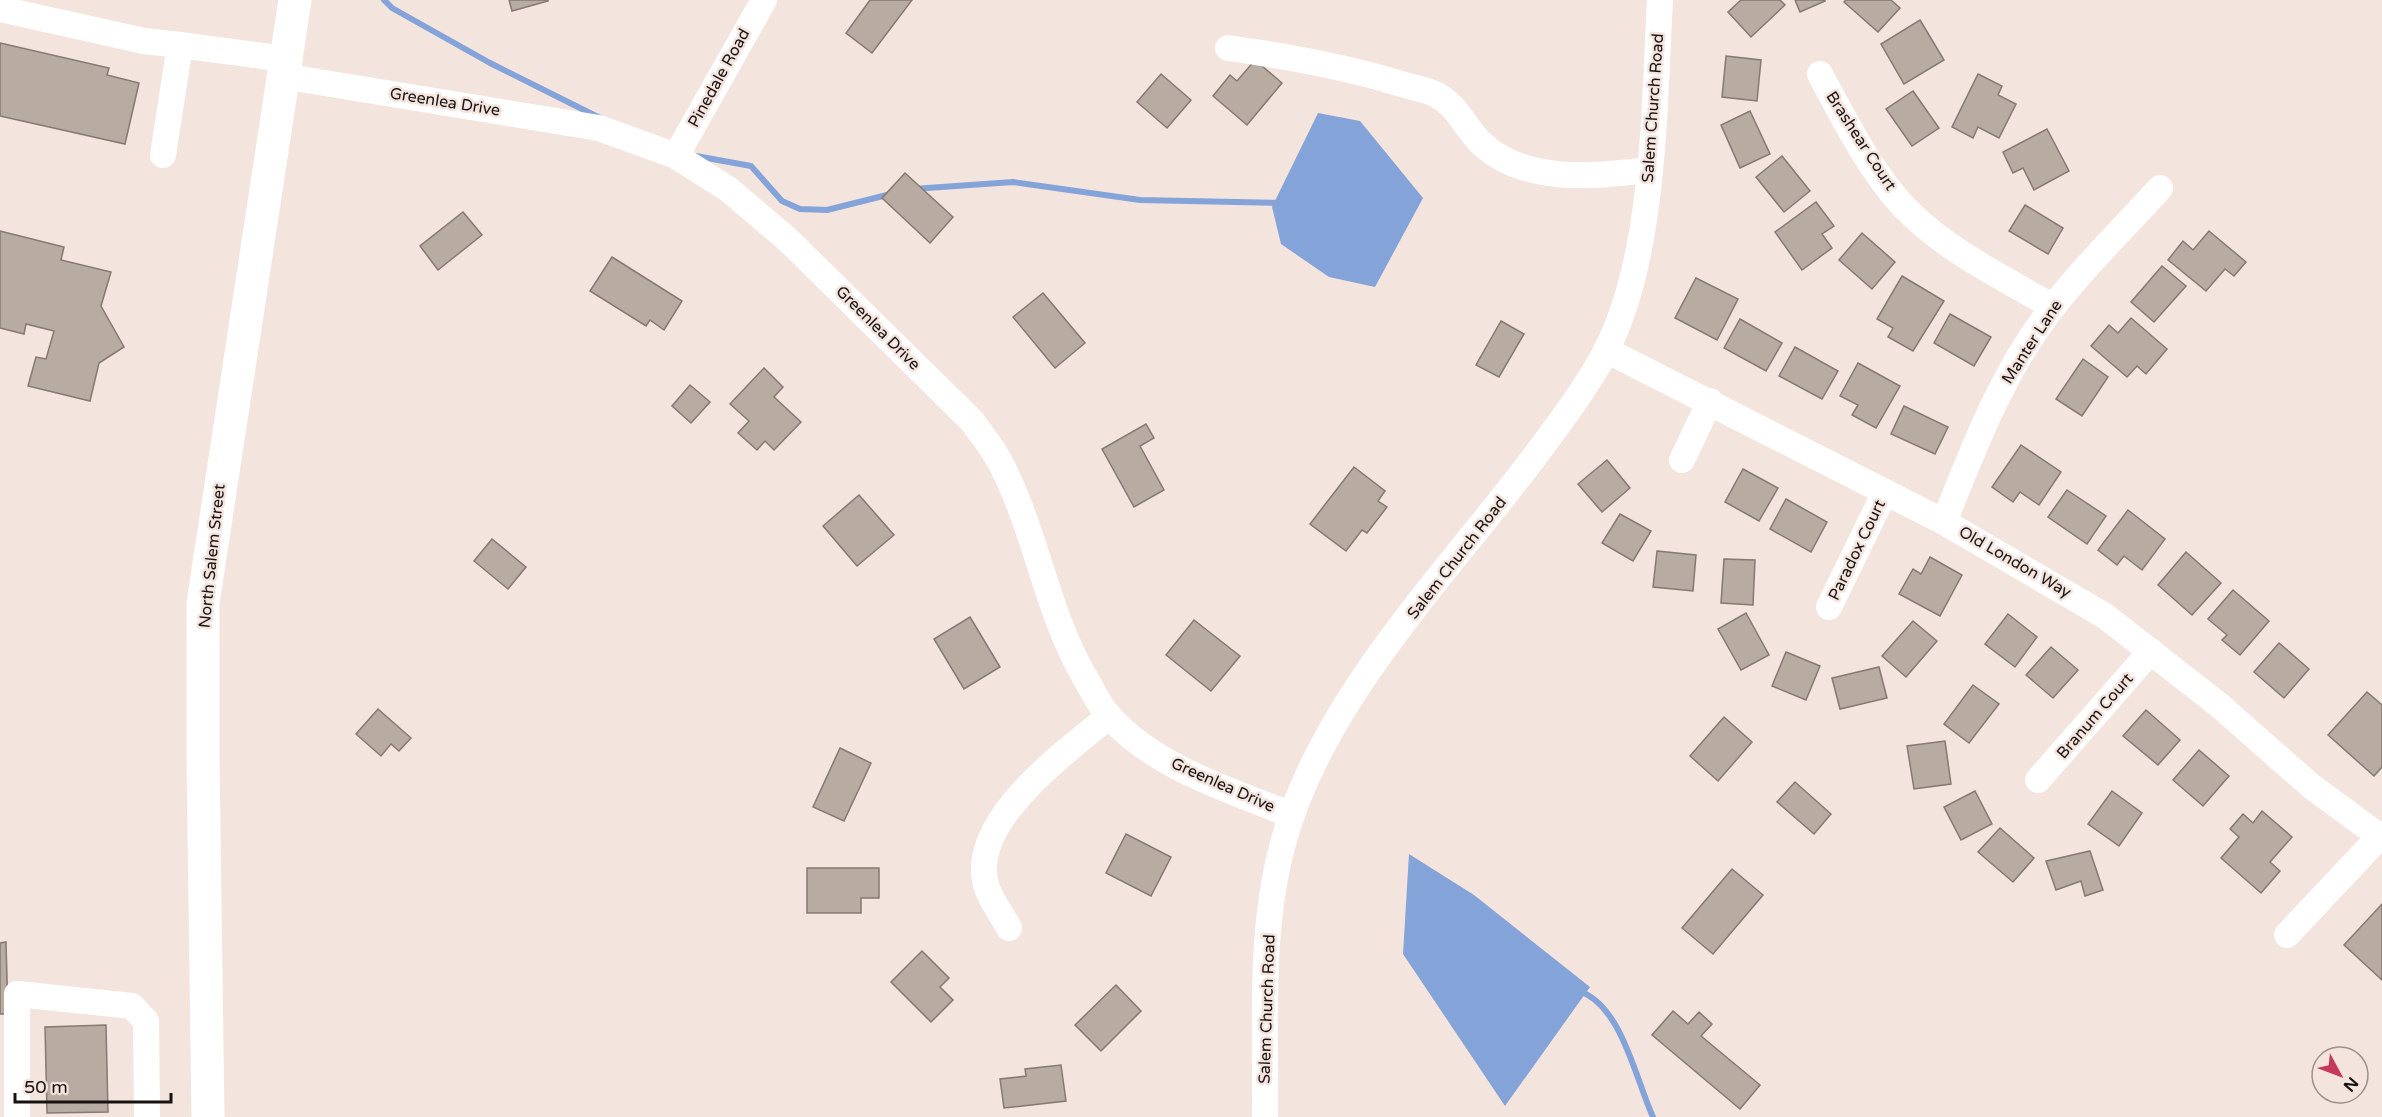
<svg xmlns="http://www.w3.org/2000/svg" width="2382" height="1117" font-family="'Varela Round',sans-serif">
	<style>
		.water { fill: #84a3d8 }
		.lines { fill: none; stroke-linecap: round; stroke-linejoin: round }
		.stream { stroke: #84a3d8; stroke-width: 6 }
		.building { fill: #b8aba2; stroke: #857971; stroke-width: 1.5 }
		.minor { stroke: #fff; stroke-width: 26 }
		.major { stroke: #fff; stroke-width: 33 }
		.labels { text-anchor: middle; dominant-baseline: central; stroke-width: 5; stroke-linejoin: round; paint-order: stroke }
		.street-label { font-size: 16px; fill: #171210; stroke: #f4e4de }
	</style>
	<rect width="100%" height="100%" fill="#f4e4de"/>
	<g class="water">
		<polygon points="1318,113 1360,121 1423,198 1375,287 1329,277 1281,244 1272,207"/>
		<polygon points="1409,854 1474,895 1590,987 1505,1106 1403,954"/>
	</g>
	<g class="lines">
		<g class="stream">
			<polyline points="384,0 392,8 490,63 600,118"/>
			<polyline points="696,156 751,166 782,201 800,209 827,210 891,194"/>
			<polyline points="913,189 1013,182 1140,200 1282,203"/>
			<path d="M1579 991C1622 1005 1636 1081 1653 1117"/>
		</g>
	</g>
	<g class="building">
		<polygon points="509,0 548,0 548,1 512,11"/>
		<polygon points="870,0 912,0 872,53 846,33"/>
		<polygon points="1741,0 1780,0 1785,5 1751,37 1728,12"/>
		<polygon points="1795,0 1825,0 1825,1 1800,12"/>
		<polygon points="1846,0 1891,0 1900,8 1878,32 1844,2"/>
		<polygon points="1920,20 1944,60 1904,84 1881,44"/>
		<polygon points="0,43 109,68 107,75 139,83 125,144 0,116"/>
		<polygon points="1726,56 1761,60 1757,101 1722,97"/>
		<polygon points="1255,60 1282,83 1247,125 1213,96 1230,75 1237,81"/>
		<polygon points="1161,74 1191,100 1167,128 1137,102"/>
		<polygon points="1978,74 2002,86 1998,95 2016,104 1999,138 1978,127 1973,138 1952,127"/>
		<polygon points="1913,91 1939,128 1912,146 1886,109"/>
		<polygon points="1750,111 1770,154 1740,168 1721,125"/>
		<polygon points="2047,129 2069,171 2034,190 2023,168 2013,173 2003,152"/>
		<polygon points="1782,156 1810,191 1784,212 1756,177"/>
		<polygon points="905,173 953,217 930,243 882,198"/>
		<polygon points="1816,202 1834,226 1822,234 1832,248 1802,270 1775,232"/>
		<polygon points="2025,205 2063,228 2048,254 2009,231"/>
		<polygon points="463,212 482,235 438,270 420,246"/>
		<polygon points="0,231 64,247 61,260 111,272 101,306 124,347 99,363 90,401 28,386 36,357 46,359 54,331 26,324 24,334 0,328"/>
		<polygon points="2209,231 2246,262 2234,276 2225,269 2206,291 2168,260 2183,241 2193,250"/>
		<polygon points="1862,233 1895,262 1872,289 1839,260"/>
		<polygon points="612,257 682,301 664,330 650,320 646,326 590,291"/>
		<polygon points="2162,266 2186,286 2154,322 2131,302"/>
		<polygon points="1902,276 1944,301 1913,351 1888,337 1893,328 1877,319"/>
		<polygon points="1696,278 1738,299 1717,340 1675,318"/>
		<polygon points="1043,293 1085,343 1055,368 1013,317"/>
		<polygon points="1950,314 1991,337 1974,366 1934,343"/>
		<polygon points="2131,318 2167,349 2146,374 2137,366 2127,377 2091,346 2109,325 2118,333"/>
		<polygon points="1740,319 1782,343 1766,371 1724,348"/>
		<polygon points="1501,321 1524,334 1499,377 1476,365"/>
		<polygon points="1795,347 1838,371 1822,399 1779,376"/>
		<polygon points="2083,359 2108,377 2082,416 2056,399"/>
		<polygon points="1858,363 1900,386 1876,428 1852,415 1858,405 1840,396"/>
		<polygon points="764,368 783,387 774,397 801,422 774,450 765,441 757,450 738,433 749,421 730,404"/>
		<polygon points="690,385 710,402 691,423 672,406"/>
		<polygon points="1904,406 1948,427 1935,454 1891,434"/>
		<polygon points="1146,424 1154,438 1140,446 1164,490 1134,507 1102,449"/>
		<polygon points="2021,445 2061,472 2039,505 2020,492 2013,502 1992,487"/>
		<polygon points="1607,460 1630,488 1602,512 1578,484"/>
		<polygon points="1354,467 1385,491 1378,501 1387,507 1367,533 1362,530 1346,551 1310,524"/>
		<polygon points="1743,469 1778,488 1759,521 1725,502"/>
		<polygon points="2067,490 2106,516 2087,544 2048,517"/>
		<polygon points="859,495 894,535 857,566 823,526"/>
		<polygon points="1786,499 1827,522 1811,552 1770,529"/>
		<polygon points="2128,510 2165,539 2142,570 2124,556 2117,565 2098,550"/>
		<polygon points="1620,514 1651,531 1633,561 1602,543"/>
		<polygon points="492,539 526,567 508,589 474,561"/>
		<polygon points="1657,551 1696,555 1693,591 1653,587"/>
		<polygon points="2186,552 2221,583 2192,615 2158,585"/>
		<polygon points="1930,557 1962,575 1940,616 1899,594 1913,569 1921,574"/>
		<polygon points="1724,559 1755,560 1753,605 1721,603"/>
		<polygon points="2233,590 2269,621 2240,655 2222,640 2227,635 2208,619"/>
		<polygon points="1746,613 1769,655 1741,670 1718,629"/>
		<polygon points="2008,614 2037,637 2015,667 1985,644"/>
		<polygon points="970,617 1000,667 964,689 934,639"/>
		<polygon points="1194,620 1240,656 1211,691 1166,655"/>
		<polygon points="1913,621 1937,641 1906,677 1882,656"/>
		<polygon points="2279,643 2309,669 2284,698 2254,672"/>
		<polygon points="2051,647 2078,670 2053,698 2026,675"/>
		<polygon points="1786,652 1820,666 1806,700 1772,686"/>
		<polygon points="1879,667 1887,698 1840,709 1832,678"/>
		<polygon points="1973,685 1999,704 1969,743 1944,724"/>
		<polygon points="2367,692 2382,705 2382,767 2374,776 2328,735"/>
		<polygon points="378,709 411,738 399,751 391,744 381,756 356,734"/>
		<polygon points="2146,710 2180,740 2158,765 2123,736"/>
		<polygon points="1724,717 1752,742 1718,781 1690,756"/>
		<polygon points="1945,741 1951,784 1914,789 1907,746"/>
		<polygon points="840,748 871,763 844,821 813,807"/>
		<polygon points="2199,750 2229,776 2203,806 2173,780"/>
		<polygon points="1795,782 1831,814 1814,834 1777,802"/>
		<polygon points="1975,791 1992,824 1961,840 1944,807"/>
		<polygon points="2112,791 2142,813 2119,846 2088,824"/>
		<polygon points="2262,811 2292,837 2270,862 2280,871 2261,893 2221,858 2239,837 2230,829 2243,814 2253,823"/>
		<polygon points="2000,828 2034,858 2013,882 1978,852"/>
		<polygon points="1126,834 1171,857 1151,896 1106,873"/>
		<polygon points="2090,851 2103,890 2085,896 2081,881 2056,890 2046,861"/>
		<polygon points="807,868 879,868 879,898 861,898 861,913 807,913"/>
		<polygon points="1732,869 1763,895 1713,954 1682,928"/>
		<polygon points="2382,904 2382,980 2344,945"/>
		<polygon points="6,942 8,1014 0,1014 0,943"/>
		<polygon points="922,951 949,978 940,987 953,1000 931,1022 891,982"/>
		<polygon points="1116,985 1141,1011 1101,1051 1075,1025"/>
		<polygon points="1673,1011 1688,1024 1699,1012 1712,1024 1701,1036 1760,1085 1740,1109 1652,1035"/>
		<polygon points="106,1025 108,1112 47,1113 45,1027"/>
		<polygon points="1061,1065 1066,1101 1004,1108 1000,1079 1026,1076 1025,1069"/>
	</g>
	<g class="lines">
		<g class="minor">
			<polyline points="0,9 144,41 180,45"/>
			<path d="M1228 48C1285 56 1342 66 1398 83 1410 87 1426 89 1437 95 1457 106 1465 127 1480 142 1524 185 1595 176 1650 170"/>
			<path d="M1820 74C1844 119 1873 177 1910 213 1951 253 2004 278 2053 307"/>
			<path d="M282 76 599 128 676 156 728 189 787 239 972 421C981 434 992 447 1000 462 1037 532 1046 613 1087 681 1094 693 1100 707 1109 716 1154 767 1231 791 1292 815"/>
			<polyline points="163,155 180,45 285,59"/>
			<polyline points="676,156 764,0"/>
			<polyline points="1606,350 1944,522 2105,616 2219,705 2311,786 2382,838"/>
			<polyline points="1682,460 1710,401"/>
			<path d="M1944 522C1974 447 2003 370 2053 307 2085 265 2125 227 2160 188"/>
			<polyline points="1829,607 1885,492"/>
			<polyline points="2038,780 2151,651"/>
			<path d="M1009 928C1002 915 992 902 987 888 965 822 1067 752 1109 716"/>
			<polyline points="2287,935 2382,834"/>
			<polyline points="17,1117 17,994 132,1006 146,1021 147,1117"/>
			<path d="M1265 1117C1266 1028 1259 934 1282 847 1320 699 1451 570 1541 448 1564 417 1588 385 1606 351 1655 255 1654 107 1660 0"/>
		</g>
		<polyline class="major" points="208,1117 203,762 203,603 295,0"/>
	</g>
	<g class="labels">
		<g class="street-label">
			<text transform="translate(719 78) rotate(-61)">Pinedale Road</text>
			<text transform="translate(445 102) rotate(9)">Greenlea Drive</text>
			<text transform="translate(1653 108) rotate(-86)">Salem Church Road</text>
			<text transform="translate(1861 141) rotate(57)">Brashear Court</text>
			<text transform="translate(878 328) rotate(45)">Greenlea Drive</text>
			<text transform="translate(2032 342) rotate(-57)">Manter Lane</text>
			<text transform="translate(1857 550) rotate(-64)">Paradox Court</text>
			<text transform="translate(212 556) rotate(-84)">North Salem Street</text>
			<text transform="translate(1457 558) rotate(-52)">Salem Church Road</text>
			<text transform="translate(2015 562) rotate(30)">Old London Way</text>
			<text transform="translate(2095 716) rotate(-49)">Branum Court</text>
			<text transform="translate(1223 785) rotate(24)">Greenlea Drive</text>
			<text transform="translate(1267 1009) rotate(-88)">Salem Church Road</text>
		</g>
	</g>
	<g transform="translate(2340 1075) rotate(131)"><circle r="28" fill="#f4e4de" stroke="#9c908c" stroke-width="1.5"/>
	<path d="M0-4.5L10 22L0 15L-10 22Z" fill="#c7385d"/>
	<text y="-9" font-size="16" font-weight="bold" text-anchor="middle" fill="#171210">N</text>
	</g>
	<path d="M15 1093v9h156v-9" fill="none" stroke="#171210" stroke-width="3"/>
	<text x="24" y="1093" font-size="18" fill="#171210" stroke="#f4e4de" stroke-width="4.5" paint-order="stroke">50 m</text>
</svg>
